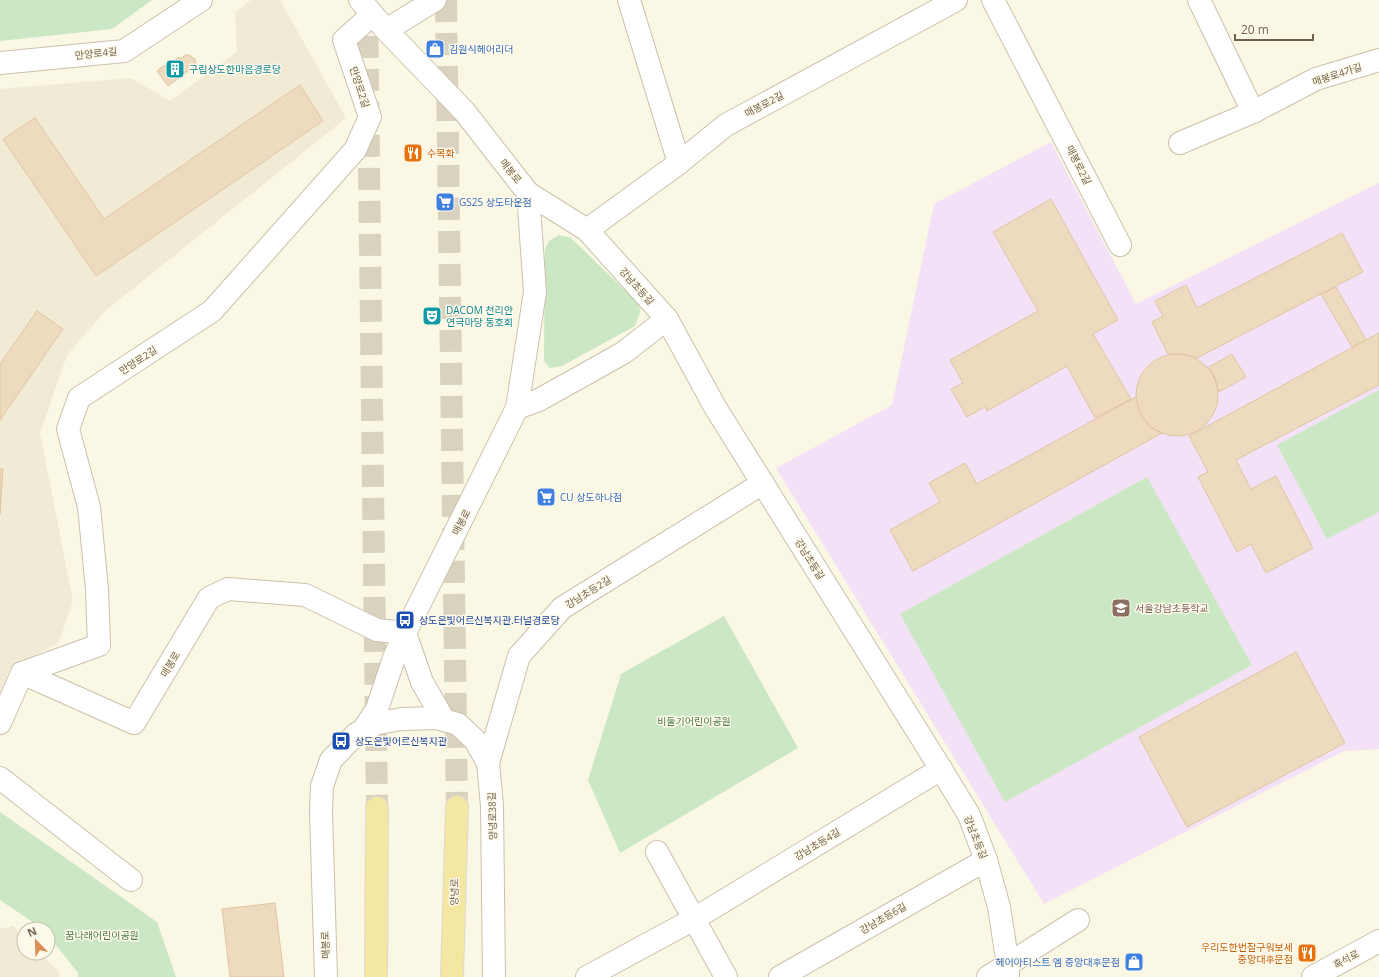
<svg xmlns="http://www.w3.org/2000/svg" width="1379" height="977" font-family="'Open Sans','Noto Sans KR',sans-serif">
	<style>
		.residential { fill: #f1ead4 }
		.education { fill: #f3e2f7 }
		.green { fill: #cbe7c4 }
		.building { fill: #eedbbf; stroke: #dfc5a0 }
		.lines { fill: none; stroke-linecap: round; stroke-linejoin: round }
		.major-tunnel { stroke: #d8d2bf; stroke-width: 22; stroke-dasharray: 22 11; stroke-linecap: butt }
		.minor-casing { stroke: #cbc0ac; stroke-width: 24 }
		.major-casing { stroke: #ddd9d4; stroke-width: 24 }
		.minor { stroke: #fff; stroke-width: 22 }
		.major { stroke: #f4e7a2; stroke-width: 22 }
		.labels { text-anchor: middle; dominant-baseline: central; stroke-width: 3; stroke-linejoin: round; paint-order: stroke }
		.shop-label { font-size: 10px; fill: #366cbe; stroke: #fdfaeb; text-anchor: start }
		.street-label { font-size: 10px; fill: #71614c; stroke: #fdfaeb }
		.culture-label { font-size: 10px; fill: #0d838f; stroke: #fdfaeb; text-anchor: start }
		.food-label { font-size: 10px; fill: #c56008; stroke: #fdfaeb; text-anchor: start }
		.education-label { font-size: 10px; fill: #785e54; stroke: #fdfaeb; text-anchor: start }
		.transit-label { font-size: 10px; fill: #164399; stroke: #fdfaeb; text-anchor: start }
		.park-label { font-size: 10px; fill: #4c7b48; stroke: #fdfaeb }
	</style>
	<rect width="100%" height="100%" fill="#faf7e5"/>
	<g class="residential">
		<polygon points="251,0 280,0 346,118 105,311 67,355 40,433 73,601 59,642 10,669 0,692 0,89 131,78 170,101 237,52 235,12"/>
		<polygon points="13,926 24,937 24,953 40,953 59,972 59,977 0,977 0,929"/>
	</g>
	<polygon class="education" points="1051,142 1136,304 1379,183 1379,749 1344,751 1044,904 776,468 892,405 934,204"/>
	<g class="green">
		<polygon points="0,0 152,0 112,29 0,41"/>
		<polygon points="559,235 571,238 639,304 640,312 635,326 562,366 550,368 544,361 545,249 549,241"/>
		<polygon points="1379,390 1379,512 1327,539 1277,445"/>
		<polygon points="1147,477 1252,665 1005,802 900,614"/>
		<polygon points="724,616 798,748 620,853 588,780 621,674"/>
		<polygon points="0,812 157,922 176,977 78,977 78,973 48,935 48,929 43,929 0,900"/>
	</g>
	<g class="building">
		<polygon points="185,55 189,55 195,59 196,63 194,67 168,86 157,71 165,65 166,67 179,57 181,59"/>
		<polygon points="300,85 323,121 96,276 3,139 35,118 104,219"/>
		<polygon points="1051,199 1118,320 1093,334 1131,399 1095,418 1067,366 987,411 985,407 967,417 951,389 963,383 950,360 1038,311 993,232"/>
		<polygon points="1342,233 1363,272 1197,358 1182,354 1168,354 1152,322 1163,316 1155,301 1186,285 1197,308"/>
		<polygon points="1336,287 1366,340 1352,347 1321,294"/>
		<polygon points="37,311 63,329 0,420 0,364"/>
		<polygon points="1379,333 1379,385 1236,460 1251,489 1276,476 1313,548 1266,573 1251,544 1237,552 1198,477 1208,472 1189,436"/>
		<polygon points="1232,354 1246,377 1219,392 1215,378 1209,367"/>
		<circle cx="1177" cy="395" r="41"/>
		<polygon points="1136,397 1138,406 1142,417 1151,428 1162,433 913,571 890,530 940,502 929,483 965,463 977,484"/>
		<polygon points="0,469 3,469 0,514"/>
		<polygon points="1296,652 1345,743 1187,827 1139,737"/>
		<polygon points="275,903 284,977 230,977 222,909"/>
	</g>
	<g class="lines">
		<g class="major-tunnel">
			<polyline points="446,0 457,807"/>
			<polyline points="367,3 377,808"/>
		</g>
		<defs>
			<g id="minor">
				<polyline points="360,0 386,30 464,111 528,193 535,292 517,408 405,633 394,658 377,709 363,730"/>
				<polyline points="629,0 679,163"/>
				<polyline points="993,0 1120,245"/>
				<polyline points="1199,0 1253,112"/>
				<polyline points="386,30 435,0"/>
				<polyline points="0,63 124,51 201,0"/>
				<polyline points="1180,143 1253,112 1316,79 1379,60"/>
				<polyline points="528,193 587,230 667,319 715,407 941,769 969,815 986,860 999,907 1008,965 1008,977"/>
				<polyline points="587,230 679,163 726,125 956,0"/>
				<polyline points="517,408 539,400 623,353 667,319"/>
				<polyline points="405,633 422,682 444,720"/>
				<polyline points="22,673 134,723 209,598 228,589 305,595 377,630 405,633"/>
				<polyline points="0,723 22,673 99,645 97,589 89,507 68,429 79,398 212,311 355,150 370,117 344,40 372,15"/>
				<polyline points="488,763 519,656 562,608 763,483"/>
				<polyline points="0,778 131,880"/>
				<polyline points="657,852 726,977"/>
				<polyline points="326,977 321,812 322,786 331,760 356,734 378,723 402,719 436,718 458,724 475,740 488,763 492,806 494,977"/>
				<polyline points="587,977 694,919 941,769"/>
				<polyline points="780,977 986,860"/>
				<polyline points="988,977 1078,920"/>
				<polyline points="1313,977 1379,941"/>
			</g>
			<g id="major">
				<polyline points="376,977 377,808"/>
				<polyline points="452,977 457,807"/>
			</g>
		</defs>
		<use href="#minor" class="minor-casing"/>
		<use href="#major" class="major-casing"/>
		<use href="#minor" class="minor"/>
		<use href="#major" class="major"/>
	</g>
	<defs>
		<symbol id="shop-square" viewBox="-11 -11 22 22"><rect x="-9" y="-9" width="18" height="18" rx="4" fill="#3f7fe0" stroke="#fdfaeb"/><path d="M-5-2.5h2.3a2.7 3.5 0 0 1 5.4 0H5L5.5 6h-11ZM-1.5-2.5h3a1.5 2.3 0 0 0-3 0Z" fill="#fff"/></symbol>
		<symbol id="building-square" viewBox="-11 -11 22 22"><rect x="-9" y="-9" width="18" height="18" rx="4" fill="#0f9aa8" stroke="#fdfaeb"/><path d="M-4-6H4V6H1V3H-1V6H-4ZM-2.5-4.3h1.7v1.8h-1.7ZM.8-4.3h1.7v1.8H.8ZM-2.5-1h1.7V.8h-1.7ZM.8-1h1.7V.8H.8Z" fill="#fff"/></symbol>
		<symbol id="restaurant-square" viewBox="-11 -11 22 22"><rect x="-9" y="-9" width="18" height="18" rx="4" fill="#e8710a" stroke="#fdfaeb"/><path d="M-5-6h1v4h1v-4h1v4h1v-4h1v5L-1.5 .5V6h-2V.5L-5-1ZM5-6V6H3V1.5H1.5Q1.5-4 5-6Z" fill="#fff"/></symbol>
		<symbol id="supermarket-square" viewBox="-11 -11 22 22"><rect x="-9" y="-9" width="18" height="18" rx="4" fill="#3f7fe0" stroke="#fdfaeb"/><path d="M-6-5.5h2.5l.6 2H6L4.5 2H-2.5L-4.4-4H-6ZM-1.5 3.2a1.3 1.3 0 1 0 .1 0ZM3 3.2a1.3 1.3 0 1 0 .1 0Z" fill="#fff"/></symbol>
		<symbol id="theatre-square" viewBox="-11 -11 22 22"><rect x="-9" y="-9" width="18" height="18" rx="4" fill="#0f9aa8" stroke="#fdfaeb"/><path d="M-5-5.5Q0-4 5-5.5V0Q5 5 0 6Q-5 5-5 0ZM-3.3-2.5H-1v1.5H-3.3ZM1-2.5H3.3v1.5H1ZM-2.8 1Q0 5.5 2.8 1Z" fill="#fff"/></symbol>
		<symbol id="school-square" viewBox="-11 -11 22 22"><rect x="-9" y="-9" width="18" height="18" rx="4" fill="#8d6e63" stroke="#fdfaeb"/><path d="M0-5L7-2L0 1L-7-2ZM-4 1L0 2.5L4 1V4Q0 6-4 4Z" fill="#fff"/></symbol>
		<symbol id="bus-square" viewBox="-11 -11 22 22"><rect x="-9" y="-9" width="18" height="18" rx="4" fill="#1a4fb4" stroke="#fdfaeb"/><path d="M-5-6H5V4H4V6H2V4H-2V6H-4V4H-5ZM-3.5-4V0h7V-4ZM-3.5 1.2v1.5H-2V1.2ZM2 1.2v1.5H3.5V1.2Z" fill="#fff"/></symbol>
	</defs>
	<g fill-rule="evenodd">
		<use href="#shop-square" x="424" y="38" width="22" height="22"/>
		<use href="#building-square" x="164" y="58" width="22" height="22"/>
		<use href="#restaurant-square" x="402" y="142" width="22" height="22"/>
		<use href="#supermarket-square" x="434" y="191" width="22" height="22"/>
		<use href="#theatre-square" x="421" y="305" width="22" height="22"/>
		<use href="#supermarket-square" x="535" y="486" width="22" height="22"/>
		<use href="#school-square" x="1110" y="597" width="22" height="22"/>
		<use href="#bus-square" x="394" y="609" width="22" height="22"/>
		<use href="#bus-square" x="330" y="730" width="22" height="22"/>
		<use href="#restaurant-square" x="1296" y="942" width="22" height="22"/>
		<use href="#shop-square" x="1123" y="951" width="22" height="22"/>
	</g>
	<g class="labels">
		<g class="shop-label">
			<text x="449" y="49">김원식헤어리더</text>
			<text x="459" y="202">GS25 상도타운점</text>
			<text x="560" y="497">CU 상도하나점</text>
			<text x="1120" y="962" text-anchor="end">헤어아티스트 엠 중앙대후문점</text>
		</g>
		<g class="street-label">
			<text transform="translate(96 53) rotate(-6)">만양로4길</text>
			<text transform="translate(1337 74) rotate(-18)">매봉로4가길</text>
			<text transform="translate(360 87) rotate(72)">만양로2길</text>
			<text transform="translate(764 104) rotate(-28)">매봉로2길</text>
			<text transform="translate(1079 165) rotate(63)">매봉로2길</text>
			<text transform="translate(511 171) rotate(52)">매봉로</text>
			<text transform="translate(637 286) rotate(48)">강남초등길</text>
			<text transform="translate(138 360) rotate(-33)">만양로2길</text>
			<text transform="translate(461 522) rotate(-63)">매봉로</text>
			<text transform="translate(810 559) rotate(58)">강남초등길</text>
			<text transform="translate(588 592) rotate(-32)">강남초등2길</text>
			<text transform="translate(170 664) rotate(-59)">매봉로</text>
			<text transform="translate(492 816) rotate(-92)">양녕로38길</text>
			<text transform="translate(976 837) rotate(68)">강남초등길</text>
			<text transform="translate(817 844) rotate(-31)">강남초등4길</text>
			<text transform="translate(454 892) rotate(-89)">양녕로</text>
			<text transform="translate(883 918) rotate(-30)">강남초등6길</text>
			<text transform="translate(325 945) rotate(-92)">매봉로</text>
			<text transform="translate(1346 959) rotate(-28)">흑석로</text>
		</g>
		<g class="culture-label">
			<text x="189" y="69">구립상도한마음경로당</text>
			<text x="446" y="310">DACOM 천리안<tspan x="446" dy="12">연극마당 동호회</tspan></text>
		</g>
		<g class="food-label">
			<text x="427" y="153">수목화</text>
			<text x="1293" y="947" text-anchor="end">우리도한번잘구워보세<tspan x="1293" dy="12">중앙대후문점</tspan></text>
		</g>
		<g class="education-label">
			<text x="1135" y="608">서울강남초등학교</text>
		</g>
		<g class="transit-label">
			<text x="419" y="620">상도은빛어르신복지관.터널경로당</text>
			<text x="355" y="741">상도은빛어르신복지관</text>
		</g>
		<g class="park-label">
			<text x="694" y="721">비둘기어린이공원</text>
			<text x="102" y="935">꿈나래어린이공원</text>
		</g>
	</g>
	<g transform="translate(36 941) rotate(337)"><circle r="19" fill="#fdfaeb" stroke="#c5bdab"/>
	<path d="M0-3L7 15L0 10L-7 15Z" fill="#db8e53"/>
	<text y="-6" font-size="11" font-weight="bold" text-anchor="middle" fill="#71614c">N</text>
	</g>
	<path d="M1235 34v6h78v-6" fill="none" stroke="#71614c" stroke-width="2"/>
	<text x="1241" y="34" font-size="12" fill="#71614c" stroke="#fdfaeb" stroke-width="3" paint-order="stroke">20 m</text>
</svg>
